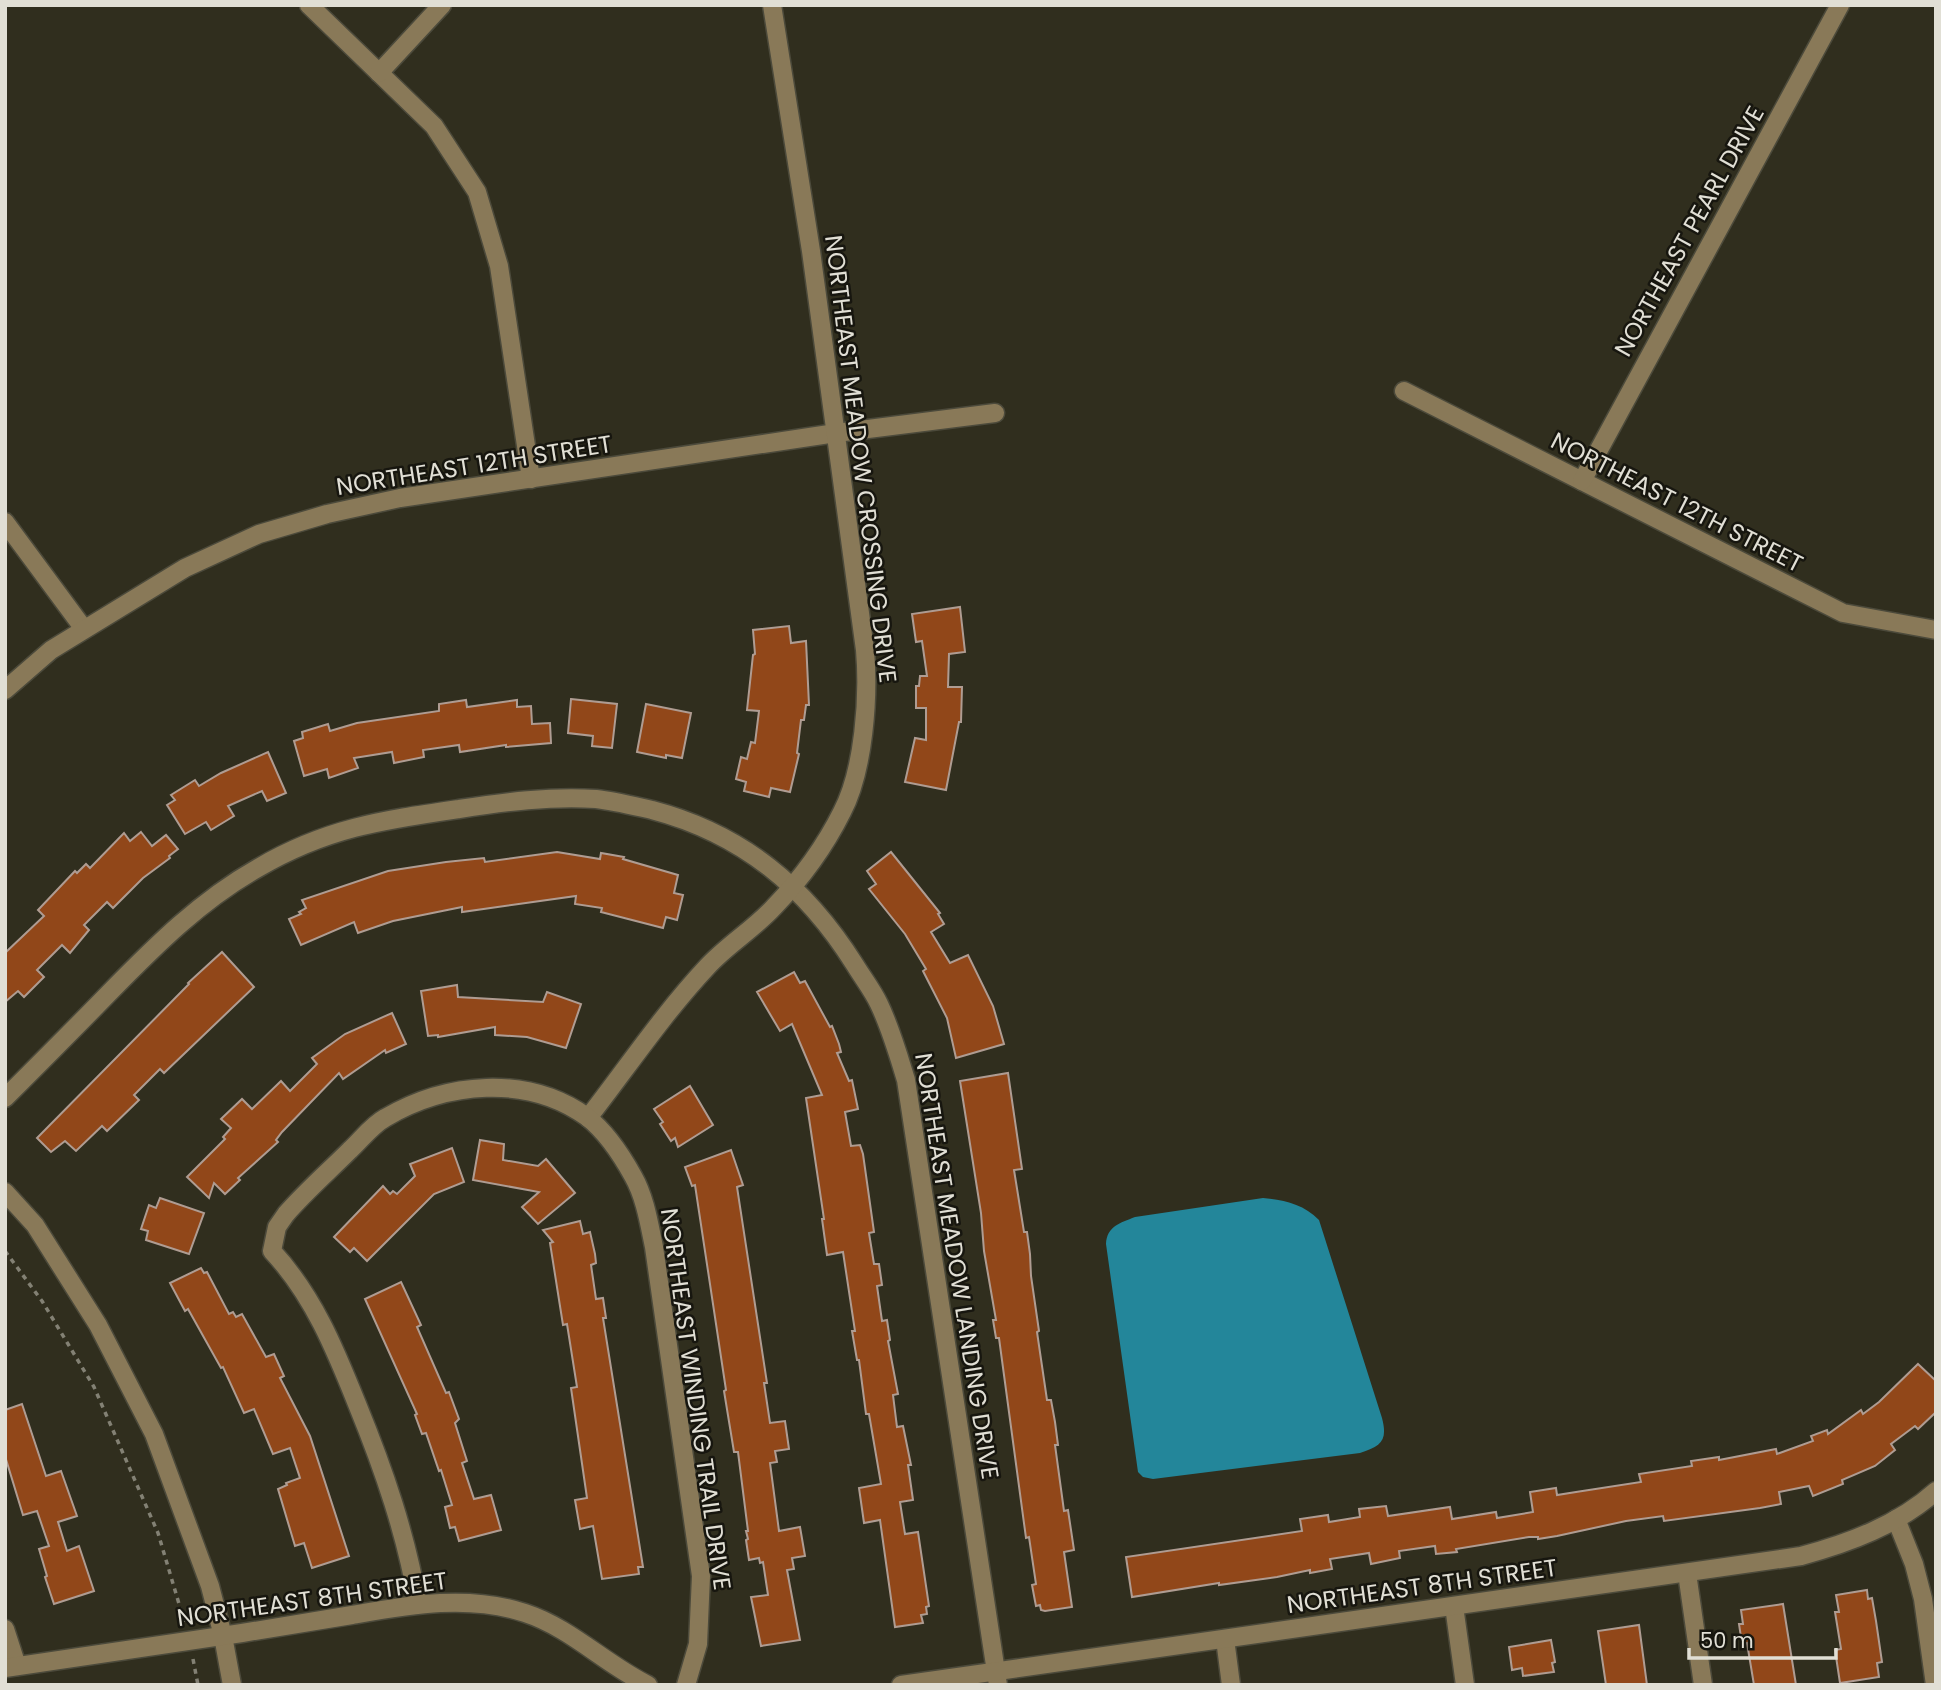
<svg xmlns="http://www.w3.org/2000/svg" width="1941" height="1690" font-family="Poppins,sans-serif">
	<style>
		.water { fill: #23869a }
		.building { fill: #914719; stroke: #af9c92; stroke-width: 2 }
		.lines { fill: none; stroke-linecap: round; stroke-linejoin: round }
		.minor-casing { stroke: #4c4a3b; stroke-width: 21 }
		.path { stroke: #838174; stroke-width: 3.5; stroke-dasharray: 5 5; stroke-linecap: butt }
		.minor { stroke: #897958; stroke-width: 18 }
		.labels { text-anchor: middle; dominant-baseline: central; stroke-width: 5; stroke-linejoin: round; paint-order: stroke }
		.street-label { font-size: 24px; fill: #e1dfd5; stroke: #17160f }
	</style>
	<rect width="100%" height="100%" fill="#302e1e"/>
	<path class="water" d="M1263 1198C1285 1200 1303 1204 1319 1220L1382 1418C1388 1441 1381 1446 1360 1453L1153 1479 1143 1477 1138 1472 1106 1244C1107 1226 1120 1223 1135 1217Z"/>
	<g class="building">
		<polygon points="960,607 965,652 949,654 948,687 962,687 961,722 959,722 946,790 905,782 915,738 926,740 926,708 916,708 916,686 919,686 920,676 927,676 922,641 916,642 912,614"/>
		<polygon points="789,626 791,643 806,641 809,705 806,705 804,720 801,720 797,753 799,754 790,792 771,788 769,797 744,791 746,782 736,779 741,757 747,759 751,742 755,743 759,711 747,710 753,655 755,654 753,630"/>
		<polygon points="571,699 617,704 612,748 592,746 593,736 568,733"/>
		<polygon points="466,700 467,707 517,700 517,707 531,706 532,724 550,723 551,743 506,747 506,745 460,752 459,745 423,750 424,757 394,763 392,752 354,758 358,768 329,778 327,769 304,776 294,741 303,738 302,732 328,724 330,731 357,723 439,711 439,704"/>
		<polygon points="646,704 691,713 682,758 666,755 666,758 637,752"/>
		<polygon points="268,752 286,793 267,801 262,791 228,806 234,816 211,830 206,822 185,834 167,805 175,800 171,795 195,780 199,786 221,773"/>
		<polygon points="141,832 152,846 166,835 178,849 169,856 170,858 143,878 113,908 107,902 84,925 89,930 70,953 62,945 37,970 44,977 24,997 18,991 5,1002 5,953 44,916 38,910 75,871 77,873 86,864 90,868 124,833 130,841"/>
		<polygon points="557,852 600,859 601,853 624,857 623,859 678,875 674,893 683,895 677,920 666,917 663,928 601,912 602,908 575,904 576,896 462,912 462,907 393,921 358,933 354,922 301,945 289,919 301,914 299,912 306,908 302,900 388,871 446,862 484,858 485,862"/>
		<polygon points="891,852 940,913 938,914 944,924 931,932 950,963 968,955 993,1006 1004,1044 956,1058 947,1018 923,971 926,969 905,934 869,889 876,884 867,871"/>
		<polygon points="222,952 254,987 164,1073 160,1069 134,1095 139,1100 107,1131 102,1126 76,1151 65,1141 51,1152 37,1138 189,984 188,983"/>
		<polygon points="794,972 800,983 805,981 830,1027 832,1026 839,1044 841,1052 837,1053 849,1081 852,1080 858,1109 845,1112 851,1146 860,1145 863,1154 874,1232 869,1233 874,1264 879,1264 882,1285 877,1286 882,1321 887,1320 890,1340 888,1341 898,1394 893,1395 897,1427 903,1426 911,1465 908,1465 913,1500 900,1502 905,1534 918,1532 929,1606 926,1607 927,1614 921,1615 923,1623 895,1627 880,1520 864,1523 859,1488 881,1484 869,1414 866,1414 859,1360 857,1360 852,1331 855,1331 843,1252 827,1255 822,1219 824,1219 806,1098 822,1095 792,1024 780,1031 757,992"/>
		<polygon points="457,985 458,997 543,1002 547,992 581,1004 566,1048 527,1037 495,1035 495,1027 438,1037 438,1035 428,1036 421,991"/>
		<polygon points="392,1013 406,1044 386,1053 385,1050 343,1079 339,1073 282,1132 276,1140 278,1142 238,1178 240,1180 225,1194 214,1183 209,1198 187,1177 225,1139 223,1137 231,1128 221,1119 242,1099 252,1109 281,1081 290,1091 317,1064 312,1058 345,1034"/>
		<polygon points="1008,1073 1022,1169 1014,1170 1024,1232 1027,1232 1030,1254 1031,1276 1039,1331 1037,1332 1047,1400 1051,1400 1055,1422 1058,1445 1055,1445 1064,1511 1068,1510 1074,1550 1064,1552 1072,1607 1045,1611 1041,1610 1040,1605 1036,1606 1035,1601 1032,1585 1036,1584 1029,1537 1026,1538 999,1338 996,1338 993,1320 996,1320 984,1251 981,1213 960,1081"/>
		<polygon points="690,1086 713,1125 678,1147 675,1138 671,1141 660,1124 663,1122 654,1109"/>
		<polygon points="480,1140 504,1144 503,1160 538,1166 546,1159 575,1193 538,1224 522,1207 539,1192 473,1180"/>
		<polygon points="452,1148 464,1182 434,1194 367,1261 354,1248 350,1252 334,1237 383,1186 390,1194 393,1191 397,1194 415,1176 410,1164"/>
		<polygon points="731,1150 743,1185 737,1187 767,1383 764,1383 770,1423 785,1421 789,1449 775,1451 777,1462 770,1463 779,1531 800,1527 805,1556 792,1558 794,1569 787,1570 800,1640 761,1646 751,1597 768,1595 763,1562 760,1563 759,1558 749,1560 746,1540 748,1539 746,1531 748,1531 738,1452 734,1452 724,1391 726,1390 695,1185 692,1186 685,1167"/>
		<polygon points="160,1198 204,1213 189,1254 146,1240 148,1231 141,1229 149,1205 156,1208"/>
		<polygon points="580,1221 583,1234 590,1232 595,1254 596,1263 591,1265 596,1299 603,1298 606,1318 603,1318 643,1567 638,1567 639,1574 602,1579 593,1526 580,1529 575,1500 587,1498 571,1388 577,1387 567,1324 563,1325 550,1243 553,1242 543,1230"/>
		<polygon points="201,1268 204,1273 207,1272 229,1314 233,1312 236,1317 242,1314 266,1357 274,1354 284,1376 280,1378 310,1436 349,1556 312,1568 304,1543 295,1546 278,1489 287,1485 286,1483 300,1478 290,1448 273,1454 254,1409 244,1413 223,1367 221,1368 188,1309 185,1311 170,1283"/>
		<polygon points="401,1282 421,1325 417,1327 446,1393 449,1392 459,1419 455,1423 467,1461 462,1463 474,1499 491,1495 501,1530 459,1541 455,1527 450,1528 445,1507 452,1505 441,1470 439,1471 426,1433 422,1434 415,1415 417,1414 365,1299"/>
		<polygon points="1918,1364 1936,1381 1936,1412 1918,1429 1915,1426 1891,1444 1895,1450 1875,1466 1842,1480 1843,1484 1813,1496 1809,1486 1779,1492 1781,1504 1760,1508 1664,1521 1663,1516 1626,1521 1557,1536 1538,1539 1538,1537 1529,1537 1456,1549 1457,1552 1436,1554 1435,1546 1399,1551 1400,1558 1371,1564 1369,1553 1330,1559 1332,1569 1310,1573 1310,1570 1277,1577 1219,1585 1219,1583 1132,1597 1126,1557 1302,1531 1300,1519 1328,1515 1329,1522 1360,1517 1359,1509 1386,1506 1388,1516 1450,1507 1452,1519 1496,1512 1497,1518 1533,1512 1530,1492 1556,1488 1557,1495 1576,1492 1641,1482 1639,1474 1692,1466 1691,1461 1719,1457 1719,1460 1776,1449 1777,1454 1813,1441 1811,1436 1827,1430 1828,1434 1861,1410 1863,1414 1879,1402"/>
		<polygon points="22,1404 46,1476 61,1471 77,1516 58,1522 67,1551 79,1546 94,1591 54,1604 45,1577 47,1576 39,1549 49,1546 37,1511 23,1515 5,1456 5,1410"/>
		<polygon points="1867,1590 1868,1599 1872,1598 1876,1621 1882,1662 1877,1663 1879,1677 1840,1683 1835,1650 1841,1649 1835,1612 1839,1612 1836,1595"/>
		<polygon points="1783,1604 1796,1685 1754,1685 1747,1643 1742,1644 1739,1624 1743,1624 1741,1610"/>
		<polygon points="1639,1625 1647,1685 1606,1685 1598,1631"/>
		<polygon points="1551,1640 1555,1662 1552,1663 1554,1672 1523,1676 1522,1668 1512,1670 1509,1647"/>
	</g>
	<g class="lines">
		<defs>
			<g id="minor">
				<polyline points="309,5 434,126 477,192 499,266 531,479"/>
				<polyline points="379,73 442,5"/>
				<polyline points="1404,391 1843,613 1936,630"/>
				<polyline points="1582,481 1840,5"/>
				<polyline points="5,522 84,629"/>
				<polyline points="5,690 51,650 185,568 259,534 327,514 400,498 836,433 995,413"/>
				<path d="M5 1098C40 1063 75 1028 110 992 155 946 201 900 258 868 326 828 383 820 459 809 505 802 550 796 596 799 614 801 634 806 652 810 743 834 806 887 855 965 863 978 873 991 879 1004 891 1029 898 1054 906 1080L998 1685"/>
				<path d="M588 1118C627 1068 663 1014 707 967 727 945 754 929 774 907 800 880 825 846 842 812 864 770 869 697 865 650L811 251 772 5"/>
				<polyline points="5,1192 35,1225 98,1325 154,1434 210,1586 223,1636 232,1685"/>
				<polyline points="1896,1519 1914,1564 1923,1599 1935,1685"/>
				<polyline points="1687,1573 1703,1685"/>
				<path d="M418 1604C406 1534 384 1470 357 1404 335 1349 313 1295 272 1251L277 1227 286 1214C306 1191 329 1171 350 1150 361 1140 372 1125 385 1118 446 1082 527 1074 587 1117 605 1131 622 1156 633 1176 645 1197 649 1223 654 1247L701 1576 698 1644 686 1685"/>
				<polyline points="1454,1606 1465,1685"/>
				<polyline points="5,1629 17,1666"/>
				<polyline points="1225,1639 1231,1685"/>
				<path d="M5 1668C84 1656 163 1645 242 1633 278 1627 315 1621 352 1615 409 1605 468 1594 525 1613 571 1628 605 1664 648 1685"/>
				<path d="M901 1685 1801 1556C1849 1543 1898 1525 1936 1491"/>
			</g>
		</defs>
		<use href="#minor" class="minor-casing"/>
		<g class="path">
			<polyline points="5,1251 42,1301 94,1387 158,1533 185,1624"/>
			<polyline points="193,1659 198,1685"/>
		</g>
		<use href="#minor" class="minor"/>
	</g>
	<g class="labels">
		<g class="street-label">
			<text transform="translate(1689 231) rotate(-61)">NORTHEAST PEARL DRIVE</text>
			<text transform="translate(861 459) rotate(83)">NORTHEAST MEADOW CROSSING DRIVE</text>
			<text transform="translate(474 465) rotate(-9)">NORTHEAST 12TH STREET</text>
			<text transform="translate(1677 502) rotate(27)">NORTHEAST 12TH STREET</text>
			<text transform="translate(957 1266) rotate(81)">NORTHEAST MEADOW LANDING DRIVE</text>
			<text transform="translate(696 1399) rotate(82)">NORTHEAST WINDING TRAIL DRIVE</text>
			<text transform="translate(1422 1586) rotate(-8)">NORTHEAST 8TH STREET</text>
			<text transform="translate(312 1599) rotate(-8)">NORTHEAST 8TH STREET</text>
		</g>
	</g>
	<rect width="1941" height="1690" fill="none" stroke="#e1dfd5" stroke-width="14"/>
	<path d="M1689 1648v10h147v-10" fill="none" stroke="#e1dfd5" stroke-width="3.5"/>
	<text x="1700" y="1648" font-size="21" fill="#e1dfd5" stroke="#17160f" stroke-width="5" paint-order="stroke">50 m</text>
</svg>
